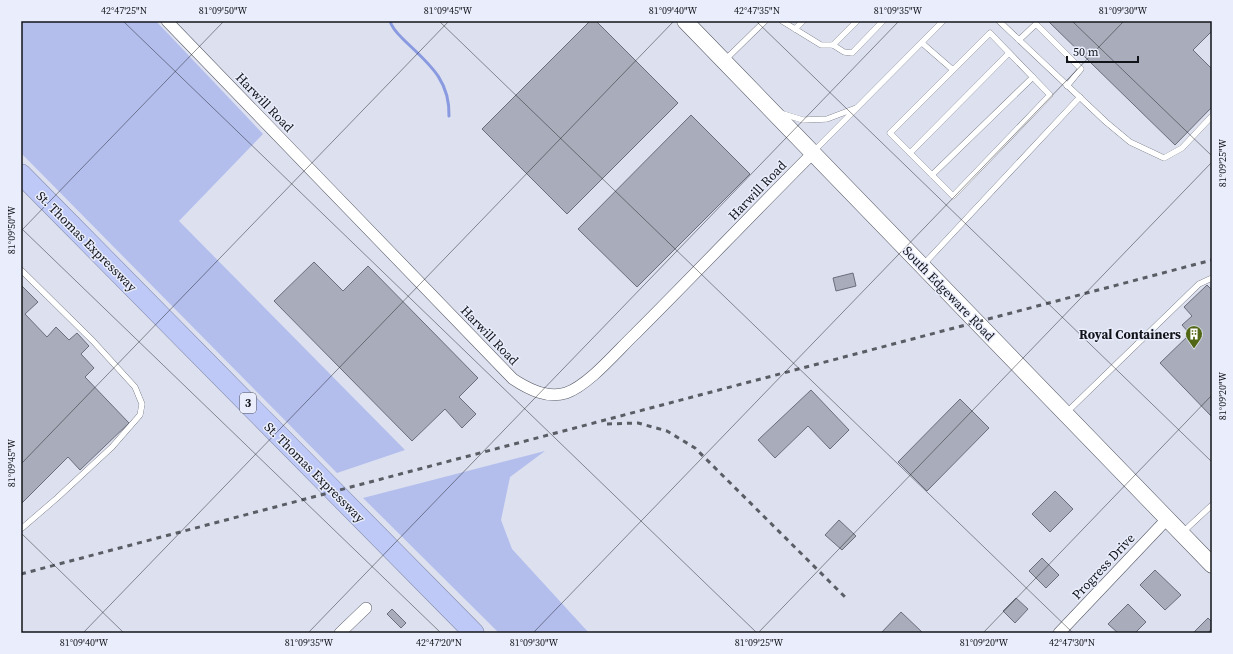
<svg xmlns="http://www.w3.org/2000/svg" width="1233" height="654" font-family="'Source Serif 4',serif">
  <rect width="100%" height="100%" fill="#dce0ef"/>
  <!-- green -->
  <g fill="#b3beed">
    <path d="M21,21H156L263,134L179,221L405,450L337,473L21,153Z"/>
    <path d="M545,451L510,477L501,520L512,549L589,633H499L363,498Z"/>
  </g>
  <g fill="none" stroke-linecap="round" stroke-linejoin="round">
    <!-- stream -->
    <path stroke="#8a9ae1" stroke-width="3" d="M390,21C392,29 399,35 405,41C429,64 450,80 449,116"/>
  </g>
  <!-- building -->
  <g fill="#a9acba" stroke="#6a6d7a">
    <path d="M590,21H596L678,103L567,214L482,129Z"/>
    <path d="M1048,21H1212V31L1193,50L1212,69V107L1175,145Z"/>
    <path d="M691,115L750,174L637,287L578,229Z"/>
    <path d="M314,262L343,291L368,266L478,378L459,397L476,414L462,428L445,409L412,441L274,301Z"/>
    <path d="M853,273L856,286L836,291L833,278Z"/>
    <path d="M21,285L38,302L25,314L47,337L56,327L69,340L77,333L89,346L81,354L94,368L85,377L129,423L80,470L68,457L21,504Z"/>
    <path d="M1207,285L1212,290V417L1160,363L1190,334L1182,325L1192,316L1184,307Z"/>
    <path d="M811,390L849,430L830,449L808,426L775,458L758,440Z"/>
    <path d="M960,399L989,428L927,491L898,462Z"/>
    <path d="M1055,491L1073,509L1050,532L1032,514Z"/>
    <path d="M839,520L856,536L842,550L825,535Z"/>
    <path d="M1042,558L1059,575L1046,588L1029,571Z"/>
    <path d="M1155,570L1181,595L1165,610L1140,585Z"/>
    <path d="M1016,598L1028,609L1015,623L1003,611Z"/>
    <path d="M1128,604L1146,622L1135,633H1118L1108,624Z"/>
    <path d="M392,609L406,623L401,628L387,614Z"/>
    <path d="M901,612L923,633H881Z"/>
    <path d="M1208,618L1212,622V633H1193Z"/>
  </g>
  <g fill="none" stroke-linecap="round" stroke-linejoin="round">
    <!-- lane casing -->
    <g stroke="#575a66" stroke-width="6">
      <g id="lane">
        <path d="M782,21L821,45H833L844,52L852,53L883,21"/>
        <path d="M999,21L1106,122L1130,142L1164,158L1182,148L1212,116"/>
        <path d="M795,29L803,21"/>
        <path d="M1019,40L1036,24L1081,69L1067,86"/>
        <path d="M922,43L953,70L890,133L953,196L1050,95L990,33L953,70"/>
        <path d="M833,45L857,21"/>
        <path d="M724,61L765,21"/>
        <path d="M780,113L803,120L827,119L856,108"/>
        <path d="M814,151L943,21"/>
        <path d="M910,153L1009,53"/>
        <path d="M932,175L1033,77"/>
        <path d="M923,265L1080,97"/>
        <path d="M21,270L93,341L135,387L142,404L140,415L112,447L57,498L21,529"/>
        <path d="M1066,413L1199,284L1212,278"/>
        <path d="M1183,532L1212,505"/>
      </g>
    </g>
    <!-- street casing -->
    <g stroke="#575a66" stroke-width="12">
      <g id="street">
        <path d="M167,21L513,379C528,389 547,399 566,393C589,385 617,351 635,334C695,274 753,213 813,153"/>
        <path d="M340,633L366,608"/>
        <path d="M1059,633L1167,519"/>
      </g>
    </g>
    <!-- secondary casing -->
    <g stroke="#575a66" stroke-width="17">
      <path id="secondary" d="M685,21L1212,565"/>
    </g>
    <!-- highway casing -->
    <g stroke="#828aa9" stroke-width="21">
      <path id="highway" d="M21,174L474,633"/>
    </g>
    <!-- lane -->
    <use href="#lane" stroke="#fff" stroke-width="5.5"/>
    <!-- street -->
    <use href="#street" stroke="#fff" stroke-width="11"/>
    <!-- secondary -->
    <use href="#secondary" stroke="#fff" stroke-width="16"/>
    <!-- highway -->
    <use href="#highway" stroke="#bec9f7" stroke-width="20"/>
    <!-- rail -->
    <g stroke="#5b5d65" stroke-width="3" stroke-dasharray="5 5" stroke-linecap="butt">
      <path d="M607,424L638,423L667,431L695,448L847,599"/>
      <path d="M21,574L1212,260"/>
    </g>
  </g>
  <!-- ticks -->
  <path fill="none" stroke="#131419" stroke-width="1" stroke-opacity="0.45" d="M123,21L757,633M439,21L1073,633M756,21L1212,462M1072,21L1212,156M21,228L441,633M21,231L224,21M21,464L449,21M21,533L124,633M83,633L674,21M308,633L899,21M533,633L1124,21M758,633L1212,162M983,633L1212,395M1208,633L1212,628"/>
  <!-- icons -->
  <defs>
    <g id="building-pin" transform="scale(0.9)"><path d="M0 17L-7.5 6A9.5 9.5 0 1 1 7.5 6Z" fill="#526716" stroke="#e9edfc"/><path d="M-4-6H4V6H1V3H-1V6H-4ZM-2.5-4.3h1.7v1.8h-1.7ZM.8-4.3h1.7v1.8H.8ZM-2.5-1h1.7V.8h-1.7ZM.8-1h1.7V.8H.8Z" fill="#fff"/></g>
  </defs>
  <g fill-rule="evenodd">
    <use href="#building-pin" x="1194" y="334"/>
  </g>
  <g text-anchor="middle" stroke-width="3" stroke-linejoin="round" paint-order="stroke">
    <!-- shield labels -->
    <rect fill="#e9edfc" stroke="#53555d" stroke-width="1" x="240" y="393" width="16" height="20" rx="3"/>
    <g font-size="12" font-weight="bold" fill="#131419">
      <text x="248" y="407">3</text>
    </g>
    <!-- street labels -->
    <g font-size="13" fill="#131419" stroke="#e9edfc">
      <text transform="translate(265 102) rotate(46)" y="5">Harwill Road</text>
      <text transform="translate(757 190) rotate(-46)" y="5">Harwill Road</text>
      <text transform="translate(87 241) rotate(45)" y="5">St. Thomas Expressway</text>
      <text transform="translate(949 293) rotate(46)" y="5">South Edgeware Road</text>
      <text transform="translate(490 335) rotate(46)" y="5">Harwill Road</text>
      <text transform="translate(315 472) rotate(45)" y="5">St. Thomas Expressway</text>
      <text transform="translate(1103 566) rotate(-47)" y="5">Progress Drive</text>
    </g>
    <!-- poi labels -->
    <g font-size="13" font-weight="bold" fill="#131419" stroke="#e9edfc" text-anchor="end">
      <text x="1181" y="339">Royal Containers</text>
    </g>
  </g>
  <!-- border -->
  <rect width="1233" height="654" fill="none" stroke="#e9edfc" stroke-width="44"/>
  <!-- scale -->
  <path d="M1067 56v6h71v-6" fill="none" stroke="#131419" stroke-width="2"/>
  <text x="1073" y="56" font-size="12" fill="#131419" stroke="#e9edfc" stroke-width="3" paint-order="stroke">50 m</text>
  <rect x="22" y="22" width="1189" height="610" fill="none" stroke="#131419" stroke-width="1.5"/>
  <g font-size="10" text-anchor="middle" fill="#131419">
    <text x="124" y="14">42°47'25"N</text>
    <text x="223" y="14">81°09'50"W</text>
    <text x="448" y="14">81°09'45"W</text>
    <text x="673" y="14">81°09'40"W</text>
    <text x="757" y="14">42°47'35"N</text>
    <text x="898" y="14">81°09'35"W</text>
    <text x="1123" y="14">81°09'30"W</text>
    <text transform="translate(1222 163) rotate(-90)" y="4">81°09'25"W</text>
    <text transform="translate(11 230) rotate(-90)" y="4">81°09'50"W</text>
    <text transform="translate(1222 396) rotate(-90)" y="4">81°09'20"W</text>
    <text transform="translate(11 463) rotate(-90)" y="4">81°09'45"W</text>
    <text x="84" y="646">81°09'40"W</text>
    <text x="309" y="646">81°09'35"W</text>
    <text x="439" y="646">42°47'20"N</text>
    <text x="534" y="646">81°09'30"W</text>
    <text x="759" y="646">81°09'25"W</text>
    <text x="984" y="646">81°09'20"W</text>
    <text x="1072" y="646">42°47'30"N</text>
  </g>
</svg>
